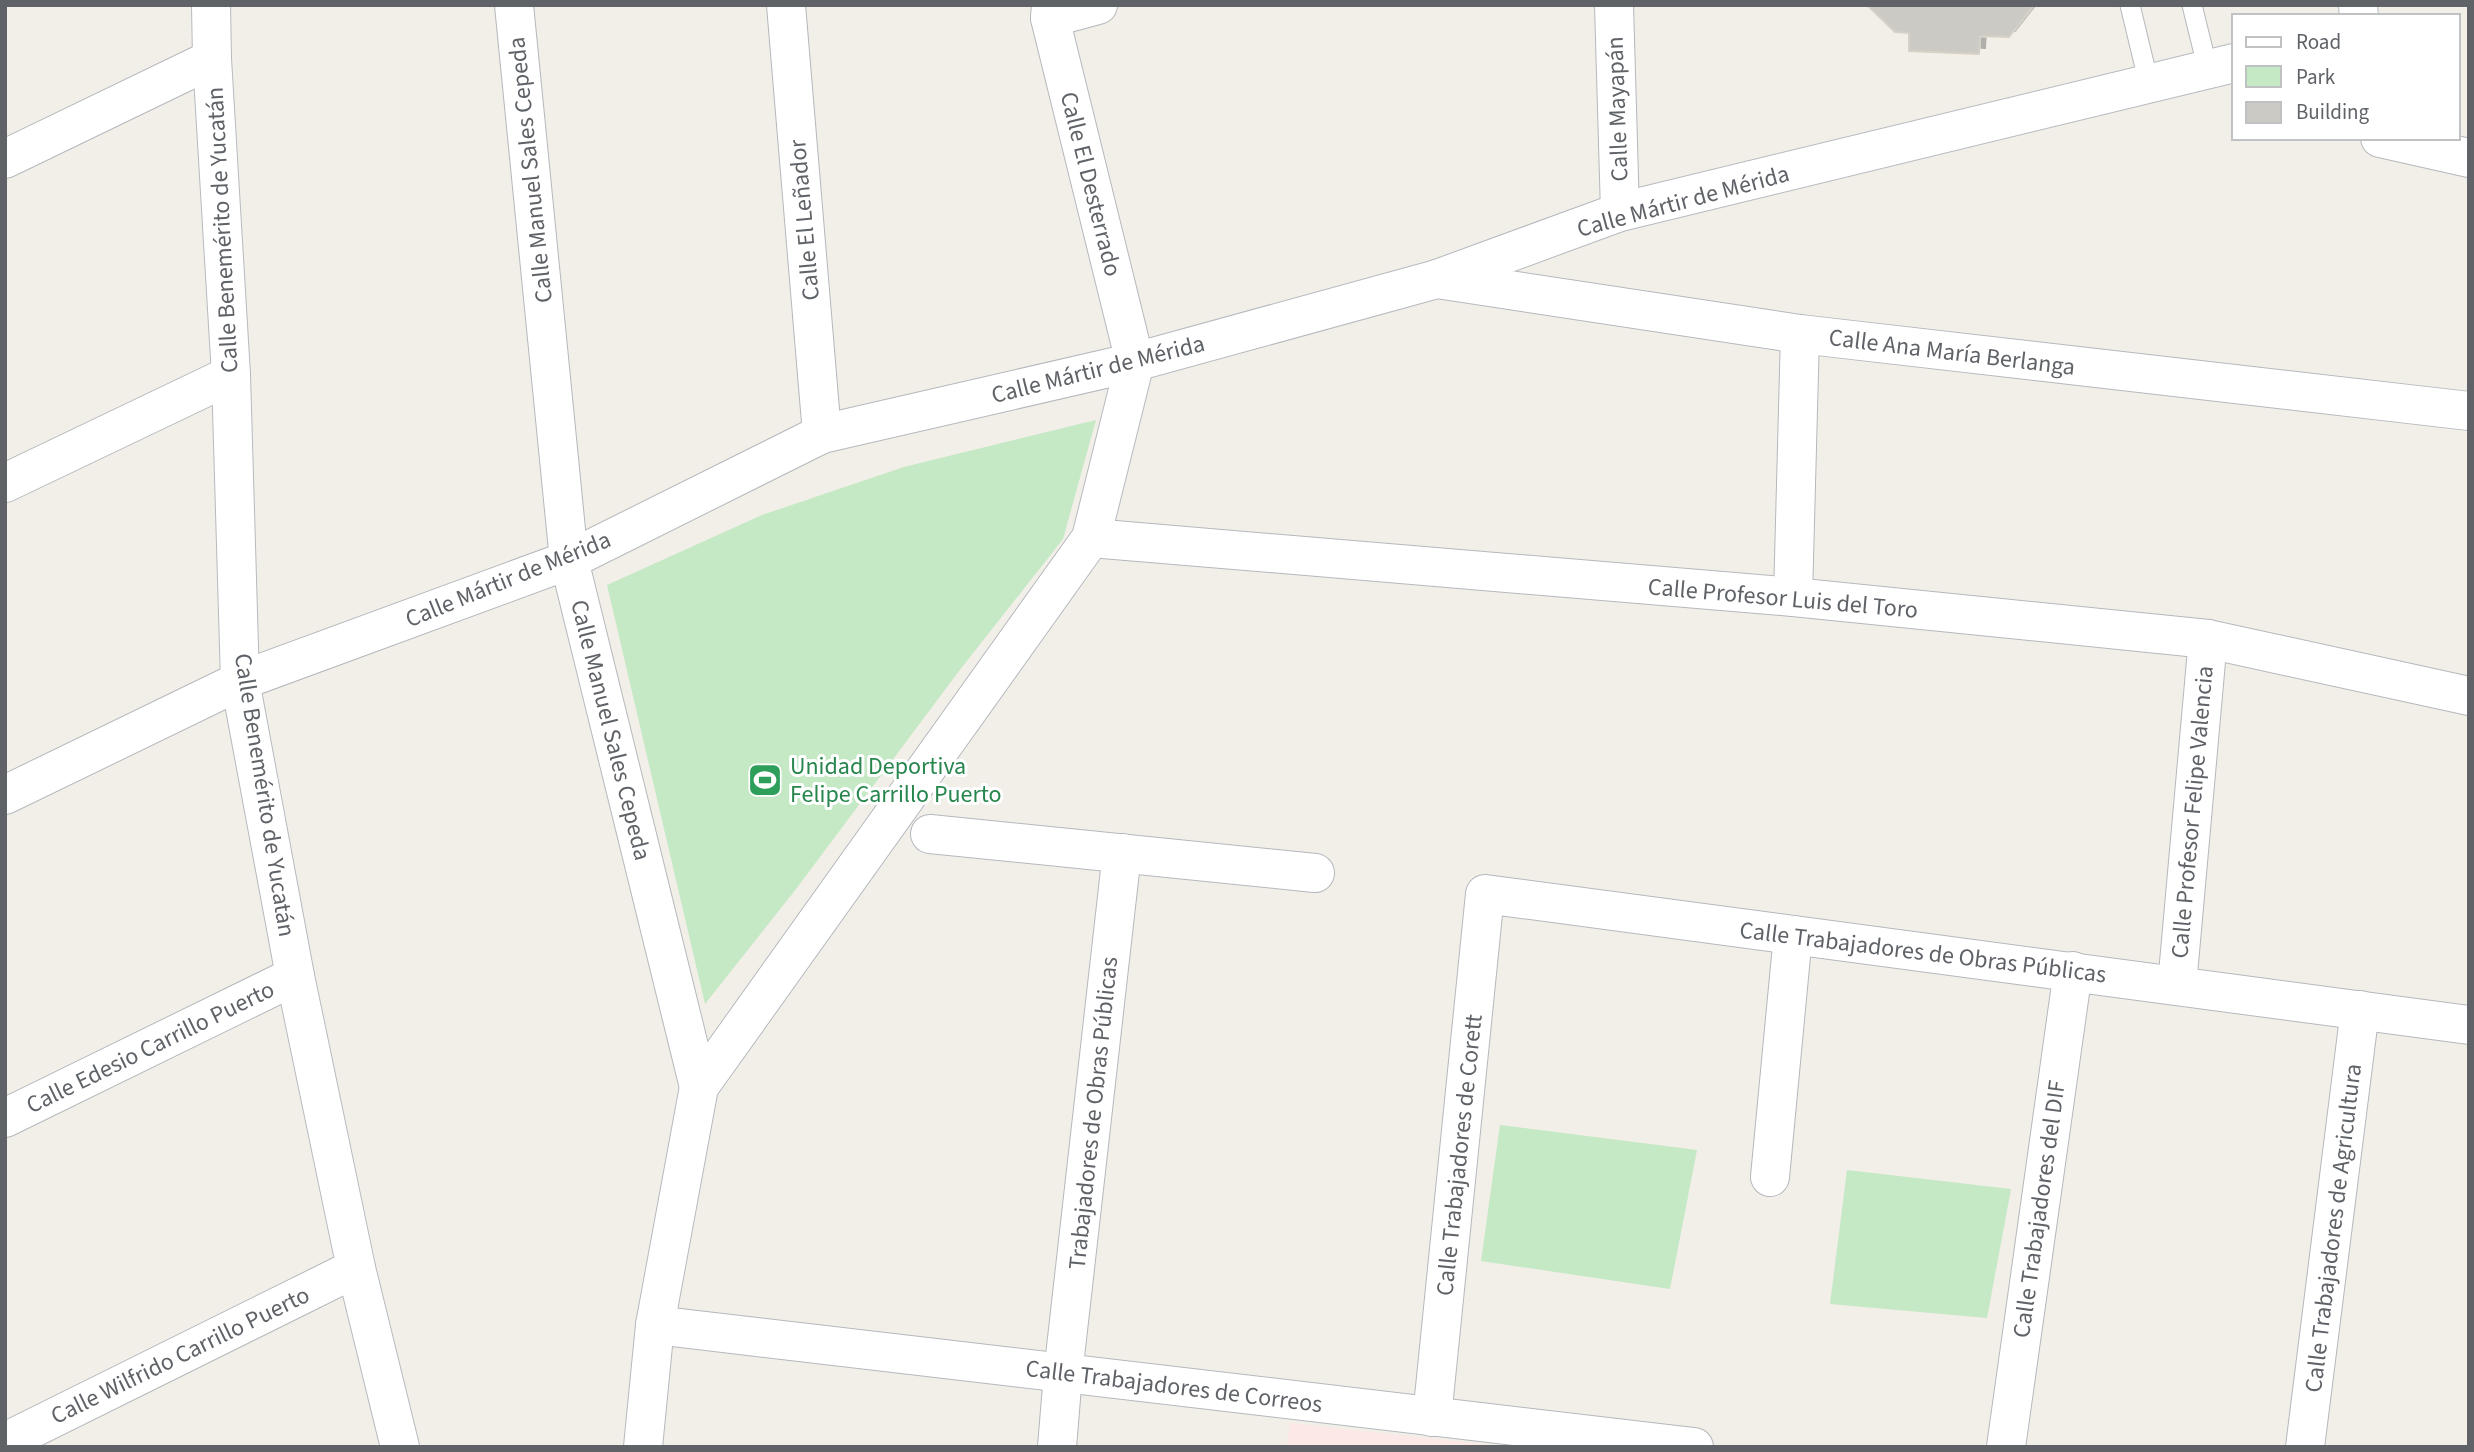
<svg xmlns="http://www.w3.org/2000/svg" width="2474" height="1452" font-family="'Source Sans 3',sans-serif">
  <defs>
    <filter id="shadow"><feDropShadow dx="6" dy="-6" stdDeviation="0" flood-color="#0004"/></filter>
  </defs>
  <rect width="100%" height="100%" fill="#f1efe8"/>
  <!-- medical -->
  <path fill="#fce8e6" d="M1290,1423L1509,1447H1287Z"/>
  <!-- green -->
  <g fill="#c5e8c5">
    <path d="M1096,420L1063,539L959,671L796,889L705,1004L607,585L762,515L904,467Z"/>
    <path d="M1500,1125L1697,1150L1670,1289L1481,1261Z"/>
    <path d="M1847,1170L2011,1189L1987,1318L1830,1304Z"/>
  </g>
  <!-- building -->
  <path fill="#cccac5" stroke="#d6d1c6" stroke-width="2" filter="url(#shadow)" d="M1867,5H2034L2009,37L1980,36L1979,54L1909,51V33L1895,32Z"/>
  <g fill="none" stroke-linecap="round" stroke-linejoin="round">
    <!-- lane casing -->
    <g stroke="#b5b8bc" stroke-width="21">
      <g id="lane">
        <path d="M2130,5L2149,84"/>
        <path d="M2192,5L2208,70"/>
      </g>
    </g>
    <!-- street casing -->
    <g stroke="#b5b8bc" stroke-width="40">
      <g id="street">
        <path d="M514,5L569,560L699,1087"/>
        <path d="M786,5L822,434"/>
        <path d="M1614,5L1620,212"/>
        <path d="M1050,18L1098,5"/>
        <path d="M2380,138L2469,158"/>
        <path d="M5,159L212,59"/>
        <path d="M1437,279L1800,334L2469,411"/>
        <path d="M5,483L231,375"/>
        <path d="M1091,538L1793,597L2208,639L2469,696"/>
        <path d="M1793,597L1800,334"/>
        <path d="M5,795L240,681L569,560L822,434L1135,362L1050,18L1051,5"/>
        <path d="M930,834L1315,873"/>
        <path d="M2177,985L2208,639"/>
        <path d="M5,1118L295,976"/>
        <path d="M1770,1177L1793,935"/>
        <path d="M655,1325L1694,1447"/>
        <path d="M1432,1417L1485,894L2469,1025"/>
        <path d="M5,1442L356,1268"/>
        <path d="M1057,1447L1063,1374L1122,853"/>
        <path d="M2006,1447L2073,971"/>
        <path d="M2305,1447L2360,1010"/>
      </g>
    </g>
    <!-- secondary casing -->
    <g stroke="#b6babf" stroke-width="40">
      <g id="secondary">
        <path d="M211,5L212,59L231,375L240,681L295,976L356,1268L400,1447"/>
        <path d="M2358,5L2359,16"/>
        <path d="M643,1447L655,1325L699,1087L1091,538L1135,362L1437,279L1620,212L2234,63"/>
      </g>
    </g>
    <!-- lane -->
    <use href="#lane" stroke="#fff" stroke-width="19"/>
    <!-- street -->
    <use href="#street" stroke="#fff" stroke-width="38"/>
    <!-- secondary -->
    <use href="#secondary" stroke="#fff" stroke-width="38"/>
  </g>
  <!-- icons -->
  <defs>
    <g id="stadium-square" transform="scale(1.75)"><rect x="-9" y="-9" width="18" height="18" rx="4" fill="#2e9e5b" stroke="#fff"/><path d="M0-5a6.5 5 0 1 0 0 10a6.5 5 0 1 0 0-10ZM-3.5-1.8h7v3.6h-7Z" fill="#fff"/></g>
  </defs>
  <g fill-rule="evenodd">
    <use href="#stadium-square" x="765" y="780"/>
  </g>
  <g text-anchor="middle" stroke-width="6" stroke-linejoin="round" paint-order="stroke">
    <!-- street labels -->
    <g font-size="24" fill="#5f6368" stroke="#fff">
      <text transform="translate(1617 109) rotate(-92)" y="8">Calle Mayapán</text>
      <text transform="translate(530 170) rotate(-96)" y="8">Calle Manuel Sales Cepeda</text>
      <text transform="translate(1091 184) rotate(76)" y="8">Calle El Desterrado</text>
      <text transform="translate(1683 201) rotate(-15)" y="8">Calle Mártir de Mérida</text>
      <text transform="translate(804 220) rotate(-95)" y="8">Calle El Leñador</text>
      <text transform="translate(222 230) rotate(-93)" y="8">Calle Benemérito de Yucatán</text>
      <text transform="translate(1952 352) rotate(7)" y="8">Calle Ana María Berlanga</text>
      <text transform="translate(1098 369) rotate(-14)" y="8">Calle Mártir de Mérida</text>
      <text transform="translate(508 579) rotate(-22)" y="8">Calle Mártir de Mérida</text>
      <text transform="translate(1783 598) rotate(5)" y="8">Calle Profesor Luis del Toro</text>
      <text transform="translate(611 730) rotate(76)" y="8">Calle Manuel Sales Cepeda</text>
      <text transform="translate(265 795) rotate(81)" y="8">Calle Benemérito de Yucatán</text>
      <text transform="translate(2192 812) rotate(-85)" y="8">Calle Profesor Felipe Valencia</text>
      <text transform="translate(1923 952) rotate(7)" y="8">Calle Trabajadores de Obras Públicas</text>
      <text transform="translate(150 1047) rotate(-26)" y="8">Calle Edesio Carrillo Puerto</text>
      <text transform="translate(1093 1113) rotate(-84)" y="8">Trabajadores de Obras Públicas</text>
      <text transform="translate(1459 1155) rotate(-84)" y="8">Calle Trabajadores de Corett</text>
      <text transform="translate(2039 1209) rotate(-82)" y="8">Calle Trabajadores del DIF</text>
      <text transform="translate(2333 1228) rotate(-83)" y="8">Calle Trabajadores de Agricultura</text>
      <text transform="translate(180 1355) rotate(-26)" y="8">Calle Wilfrido Carrillo Puerto</text>
      <text transform="translate(1174 1386) rotate(7)" y="8">Calle Trabajadores de Correos</text>
    </g>
    <!-- leisure labels -->
    <g font-size="24" fill="#27864d" stroke="#fff" text-anchor="start">
      <text x="790" y="774">Unidad Deportiva<tspan x="790" dy="28">Felipe Carrillo Puerto</tspan></text>
    </g>
  </g>
  <!-- border -->
  <rect width="2474" height="1452" fill="none" stroke="#5f6368" stroke-width="14"/>
  <!-- legend -->
  <rect x="2232" y="14" width="228" height="126" fill="#ffffff" stroke="#bfc1c3" stroke-width="2"/>
  <rect x="2246" y="37" width="35" height="10" fill="#ffffff" stroke="#bfc1c3" stroke-width="2"/>
  <text x="2296" y="49" font-size="21" fill="#5f6368">Road</text>
  <rect x="2246" y="66" width="35" height="21" fill="#c5e8c5" stroke="#bfc1c3" stroke-width="2"/>
  <text x="2296" y="84" font-size="21" fill="#5f6368">Park</text>
  <rect x="2246" y="102" width="35" height="21" fill="#cccac5" stroke="#bfc1c3" stroke-width="2"/>
  <text x="2296" y="119" font-size="21" fill="#5f6368">Building</text>
</svg>
